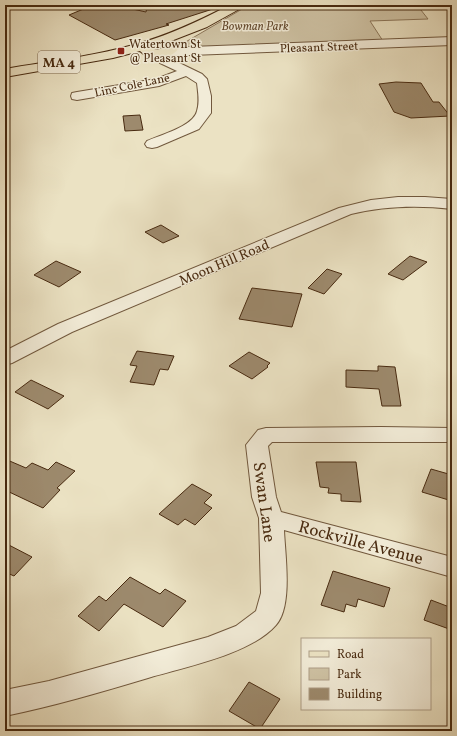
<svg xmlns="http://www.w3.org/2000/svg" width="457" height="736" font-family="Vollkorn,serif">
  <rect width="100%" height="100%" fill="#ebe2c3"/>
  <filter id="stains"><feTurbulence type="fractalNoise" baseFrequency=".005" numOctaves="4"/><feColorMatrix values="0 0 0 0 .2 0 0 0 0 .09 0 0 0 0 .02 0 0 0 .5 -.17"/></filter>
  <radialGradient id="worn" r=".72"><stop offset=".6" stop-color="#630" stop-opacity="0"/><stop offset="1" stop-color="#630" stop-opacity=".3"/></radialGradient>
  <!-- green -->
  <path fill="#cfc3a5" stroke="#8c765a" d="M249,5H417L428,19L370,21L383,41L182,49L177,47Z"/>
  <!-- building -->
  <g fill="#9d8a6d" stroke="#482a10">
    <path d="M93,5H115L146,12L147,5H215L216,8L166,24L169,25L115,40L69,15Z"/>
    <path d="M396,82L421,83L433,102H439L450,116L411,118L394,112L379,84Z"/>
    <path d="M140,115L143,130L125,131L123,116Z"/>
    <path d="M161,225L179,236L163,243L145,232Z"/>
    <path d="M410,256L427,262L403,280L388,274Z"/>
    <path d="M56,261L81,272L59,287L34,275Z"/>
    <path d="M327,269L342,274L324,294L308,288Z"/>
    <path d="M252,288L302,294L292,327L239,319Z"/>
    <path d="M137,351L174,356L168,370L160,369L154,385L130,382L137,366L130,365Z"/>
    <path d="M249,352L270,363L267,366L268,367L252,379L229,366Z"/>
    <path d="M378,366L395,367L401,406H382L379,389L346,387V370L378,371Z"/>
    <path d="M31,380L64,396L48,409L15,392Z"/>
    <path d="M5,459L26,468L32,463L48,470L56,462L75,471L57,488L60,490L43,508L5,490Z"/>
    <path d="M316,462H356L361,502L341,501V494L328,493L329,488L320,487Z"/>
    <path d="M431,469L452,475V501L422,492Z"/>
    <path d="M192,484L212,495L204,503L212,508L195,525L185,519L178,525L159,514Z"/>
    <path d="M5,543L32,557L14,576L5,572Z"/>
    <path d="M333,571L390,588L384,607L358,599L356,607L346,604L344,612L321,605Z"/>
    <path d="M130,577L160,594L165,589L186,601L163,627L124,604L99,631L78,616L99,596L106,601Z"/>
    <path d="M431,600L452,608V630L424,620Z"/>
    <path d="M249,682L280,699L260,729L229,711Z"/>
  </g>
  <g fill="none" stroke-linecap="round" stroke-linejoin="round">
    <!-- minor casing -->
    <g stroke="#71583d" stroke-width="2">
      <g id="minor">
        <path d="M161,49L165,50L169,58L202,74L207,79L211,96V113L199,129L157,147L152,148L147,147L145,144L147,141C160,135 194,126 197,111C200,102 198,92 197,83L186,76L159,86L77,100L72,99L71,96L72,93L77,92L156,79L177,71L160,63L155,53L157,50Z"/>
        <path d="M398,197H425L452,199V209C418,205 384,206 351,214L72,332L12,363L5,365V351L58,324L339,208L371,200Z"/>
        <path d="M381,427L452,428V442H272L268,446L276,497L281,512L452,557V577L284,530C285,555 293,606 276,625C251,654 185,667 148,678C101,692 54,706 5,716V690L49,681L208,637L236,626L256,611L261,593L259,518L252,497L246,445L258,430L266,428Z"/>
      </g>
    </g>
    <!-- tertiary casing -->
    <g stroke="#71583d" stroke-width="2">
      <path id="tertiary" d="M452,37V45L165,56L160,55L159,52L160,49L165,48Z"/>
    </g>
    <!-- primary casing -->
    <g stroke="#482a10" stroke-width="2">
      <path id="primary" d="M230,5H245L243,7L207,27L171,41L177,42L179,48C171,60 150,61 140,51L113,58L5,77V69C50,61 97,56 140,43C172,34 201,20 230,5ZM154,47H166L158,50L151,48Z"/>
    </g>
    <!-- minor -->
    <use href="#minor" fill="#f2ecd8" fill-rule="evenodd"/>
    <!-- tertiary -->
    <use href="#tertiary" fill="#f2ecd8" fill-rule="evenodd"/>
    <!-- primary -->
    <use href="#primary" fill="#ebe2c3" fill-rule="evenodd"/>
  </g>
  <!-- markers -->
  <rect fill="#8f2418" stroke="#f2ecd8" stroke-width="1.5" x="117" y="47" width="8" height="8" rx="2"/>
  <g text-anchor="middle" stroke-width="3" stroke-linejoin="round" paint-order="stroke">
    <!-- far-park labels -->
    <g font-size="12" font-style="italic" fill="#63492e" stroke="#f2ecd8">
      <text x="255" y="30">Bowman Park</text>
    </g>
    <!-- far-poi labels -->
    <g font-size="12" fill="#482a10" stroke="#f2ecd8" text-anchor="start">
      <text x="129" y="48">Watertown St<tspan x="129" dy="14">@ Pleasant St</tspan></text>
    </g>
    <!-- far-street labels -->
    <g font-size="12" fill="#482a10" stroke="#f2ecd8">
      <text transform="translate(319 47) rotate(-2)" y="4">Pleasant Street</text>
      <text transform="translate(132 85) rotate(-12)" y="4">Linc Cole Lane</text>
    </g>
    <!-- shield labels -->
    <rect fill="#f2ecd8" stroke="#7b644c" stroke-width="1" x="38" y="51" width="42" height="22" rx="3"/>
    <g font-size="13" font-weight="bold" fill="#482a10">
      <text x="59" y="67">MA 4</text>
    </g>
    <!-- street labels -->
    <g font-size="14" fill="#482a10" stroke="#f2ecd8">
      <text transform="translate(224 262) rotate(-23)" y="5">Moon Hill Road</text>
    </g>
    <!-- near-street labels -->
    <g font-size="17" fill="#482a10" stroke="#f2ecd8">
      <text transform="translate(265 502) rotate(82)" y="6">Swan Lane</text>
      <text transform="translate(361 542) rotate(15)" y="6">Rockville Avenue</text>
    </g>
  </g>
  <!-- margin -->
  <rect width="457" height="736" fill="none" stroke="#ebe2c3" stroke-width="20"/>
  <rect x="6" y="6" width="445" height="724" fill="none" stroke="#482a10" stroke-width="2"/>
  <rect x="10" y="10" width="437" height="716" fill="none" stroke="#482a10"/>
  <!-- legend -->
  <rect x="301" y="638" width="130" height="72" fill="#f2ecd8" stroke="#ae9e88"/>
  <rect x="309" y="651" width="20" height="6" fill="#ebe2c3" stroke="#ae9e88"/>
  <text x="337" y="658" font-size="12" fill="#482a10">Road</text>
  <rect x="309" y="668" width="20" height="12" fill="#cfc3a5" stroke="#ae9e88"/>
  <text x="337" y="678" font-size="12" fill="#482a10">Park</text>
  <rect x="309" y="688" width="20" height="12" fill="#9d8a6d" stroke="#ae9e88"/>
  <text x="337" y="698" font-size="12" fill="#482a10">Building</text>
  <rect width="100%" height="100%" filter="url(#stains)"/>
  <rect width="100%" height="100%" fill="url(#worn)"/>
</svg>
